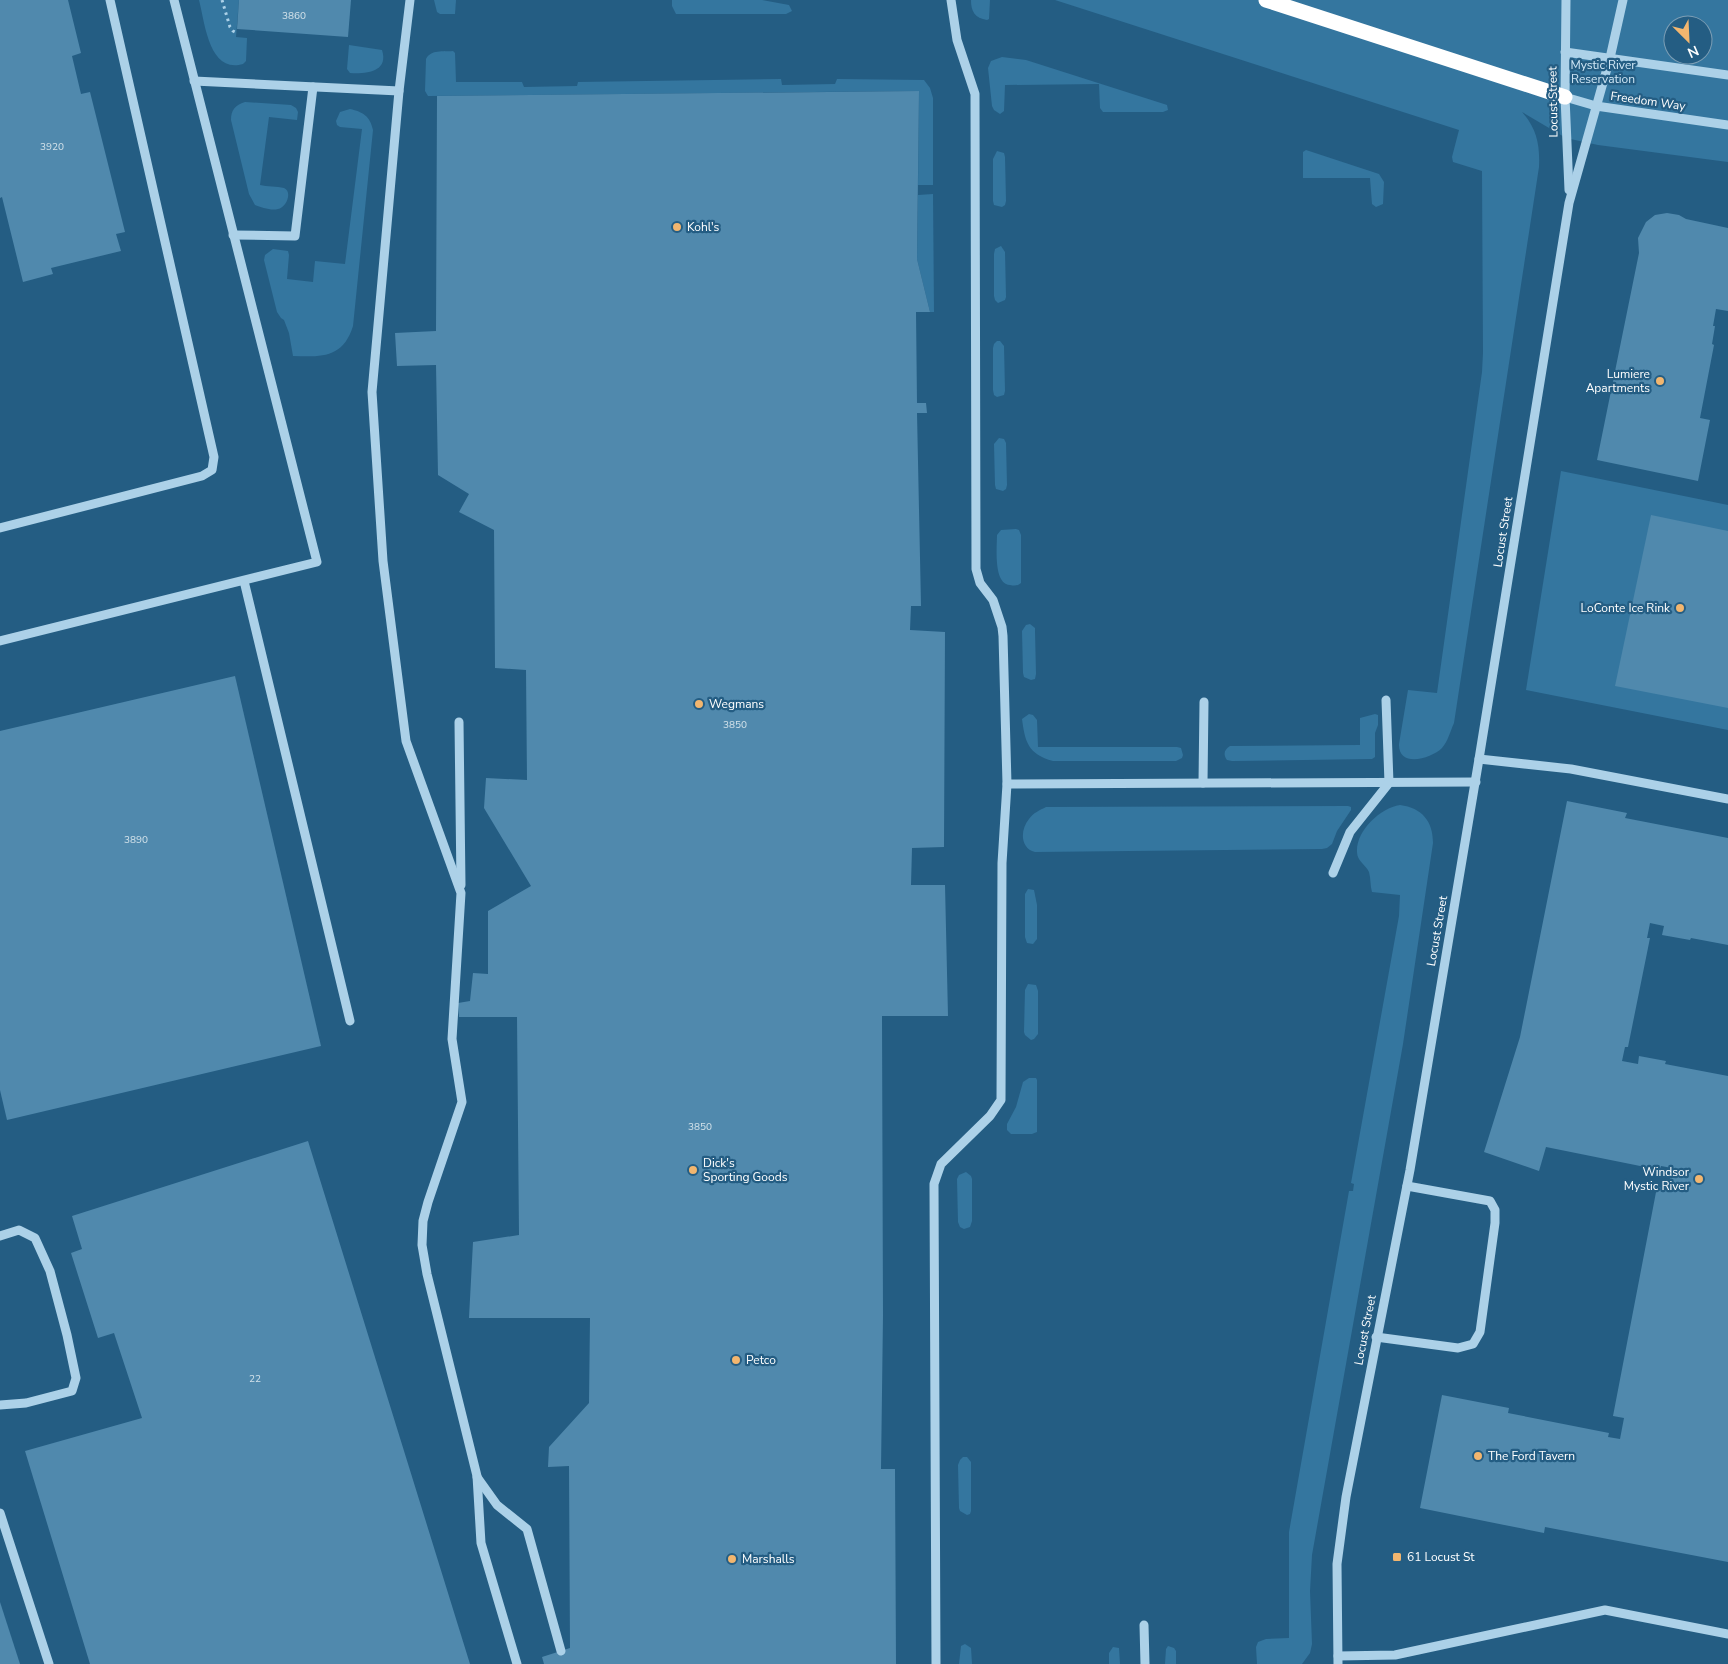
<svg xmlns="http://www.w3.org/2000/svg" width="1728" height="1664" font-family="'Nunito Sans',sans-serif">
  <rect width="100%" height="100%" fill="#245d83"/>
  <!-- green -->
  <g fill="#34769f" fill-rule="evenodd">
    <path d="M199,0H239L236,37L247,38L246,61L243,64C209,74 205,23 199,0Z"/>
    <path d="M434,0H456L455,14H440L437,12Z"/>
    <path d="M672,0H762L789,5L792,11L786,14H676L672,6Z"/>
    <path d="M971,0H990L989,19L987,20C975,18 971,12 971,0Z"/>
    <path d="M1055,0H1728V162L1598,145L1566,138L1522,112C1537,129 1540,145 1539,167L1454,723C1450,732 1448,741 1442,748C1431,759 1398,768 1399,744L1408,690L1437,693L1482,372L1483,353L1482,171L1453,162L1452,157L1459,130ZM1673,25H1703V55H1673Z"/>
    <path d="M349,45L382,50C389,72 366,74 350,73L347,69Z"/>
    <path d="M453,51L455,53L456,82H522L524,87L577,86L578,82L781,79L782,85L835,84L837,79L924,80L930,88L933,98V185H918L919,91L428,96L425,91L426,59C431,49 443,52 453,51Z"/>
    <path d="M1002,57L1026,60L1164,104L1167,105L1168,110L1163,112H1103L1100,108L1099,84L1005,85L1004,111L1000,114L994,110L992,106L988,68L991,61Z"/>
    <path d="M245,102L291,105L296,108L298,112L297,120L269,117L260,185C267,187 277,186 284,188C293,192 286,208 278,209C271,211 261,207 255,205L249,194L231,120C231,110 235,105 245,102Z"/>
    <path d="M350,109C363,112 370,116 373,130L353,326C343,358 322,357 293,356L289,333L284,320L281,318L277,312L264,260L265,255L273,249L288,251L289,255L287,279L313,282L315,261L345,264L362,129L340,127L337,125L336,121L340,112Z"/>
    <path d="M1306,150L1379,174L1384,182L1383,204L1376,207L1372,204L1370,178H1303V152Z"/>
    <path d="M997,151L1004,153L1005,157L1006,201L1005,205L1002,207L994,205L993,201V159Z"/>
    <path d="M933,194L934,312H930L917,259L918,195Z"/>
    <path d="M1001,246L1005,252L1006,297L1005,300L998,303L995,300L994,296V254L995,249Z"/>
    <path d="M997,341H1000L1004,346L1005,391L1004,395L997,397L994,395L993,390V348L994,344Z"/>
    <path d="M999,438L1004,439L1006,443L1007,485L1006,489L1003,491L996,489L995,485L994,444Z"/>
    <path d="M1561,471L1728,505V730L1526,690Z"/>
    <path d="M1016,529L1019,530L1021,535V583C1017,586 1015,586 1010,585C993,584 997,547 997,535L1001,530Z"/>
    <path d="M1030,624L1035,628V631L1036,674L1035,679L1031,680L1024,677L1023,673L1022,631L1026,625Z"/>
    <path d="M1029,714L1033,715L1037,720L1038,747H1177L1181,748L1183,755L1182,758L1176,761H1053C1028,754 1025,742 1022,719Z"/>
    <path d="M1375,714L1378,715V725L1375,733V757L1372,759L1232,761L1227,760C1223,754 1224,750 1230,746L1360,745V718Z"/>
    <path d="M1400,805C1422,808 1433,821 1433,843L1403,1044L1312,1555L1310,1591L1312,1644L1310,1653L1302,1664H1257L1256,1647L1258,1642L1266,1639L1289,1638V1532L1349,1191H1353L1354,1184L1351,1183L1399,916L1400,895L1372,892C1370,886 1371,879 1369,872C1366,865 1357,861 1357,852C1356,831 1380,808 1400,805Z"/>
    <path d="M1348,806L1351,807V810L1337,831L1332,844L1327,848L1322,849L1035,852C1020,848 1020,830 1029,819C1033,813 1040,810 1046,807Z"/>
    <path d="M1028,889L1034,890L1037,905V939L1033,944L1027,943L1025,937V894Z"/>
    <path d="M1028,984L1036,985L1038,991V1034L1034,1039L1031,1040L1025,1035L1024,1032L1025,990Z"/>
    <path d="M1029,1078H1036L1037,1080V1132L1032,1134H1011L1007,1130V1124L1016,1107L1023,1082Z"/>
    <path d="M966,1172L971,1176L972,1179V1221L970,1227L964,1229L960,1227L958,1222L957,1179L959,1175Z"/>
    <path d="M963,1457H967L971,1462V1511L970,1514L967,1515L960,1511L959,1508L958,1465L960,1460Z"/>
    <path d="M965,1644L971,1648L972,1664H959L961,1646Z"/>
    <path d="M1168,1646L1174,1648L1176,1651V1664H1165L1166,1649Z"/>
    <path d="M1113,1647L1119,1648L1120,1664H1109V1653Z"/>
  </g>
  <!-- building -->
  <g fill="#5089ad">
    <path d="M0,0H68L81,53L72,56L81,94L90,92L125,232L116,234L121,251L51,268L53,274L23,282L2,197L0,198Z"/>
    <path d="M239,0H351L348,37L237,29Z"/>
    <path d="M919,91L917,259L930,312H916L917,403H926L927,413H917L921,606H911L910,630L945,632L944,847L912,848L911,885H945L948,1016H882L883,1315L881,1469H895L896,1664H544L542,1657L570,1648L569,1466L548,1467L549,1447L589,1403L590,1318H469L473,1242L519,1235L517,1017H459L458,1003L470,1001L473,973L488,974V911L531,886L484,808L486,778L527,780L526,670L495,668L494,530L459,512L469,494L438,475L436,365L397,366L395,333L436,331L437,96Z"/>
    <path d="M1667,213L1679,215L1686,219L1728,228V311L1716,309L1713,326H1715L1712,344L1714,345L1700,418L1710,420L1698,481L1597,460L1639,253L1638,238L1646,222L1655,215Z"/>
    <path d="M1651,515L1728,531V708L1615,686Z"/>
    <path d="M235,676L321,1046L7,1120L0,1090V731Z"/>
    <path d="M1567,801L1627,813L1625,818L1728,838V945L1691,938L1690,940L1662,935L1664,926L1650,923L1647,938H1650L1628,1047H1625L1622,1061L1638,1064L1639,1056L1666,1061L1665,1064L1728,1076V1562L1545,1527L1544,1533L1420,1508L1442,1395L1509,1408L1508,1413L1609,1433L1608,1437L1620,1439L1624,1418L1613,1416L1657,1187L1668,1188L1672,1168L1661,1166L1660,1170L1546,1147L1539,1171L1484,1152L1520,1037Z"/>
    <path d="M308,1141L470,1664H90L25,1451L142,1418L114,1333L98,1338L71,1253L82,1249L72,1216Z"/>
    <path d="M0,1602L20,1664H0Z"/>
  </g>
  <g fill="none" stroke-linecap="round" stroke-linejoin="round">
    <!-- path -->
    <path stroke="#acd1e8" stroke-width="3" stroke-dasharray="2.5 4" stroke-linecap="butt" d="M222,0L230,27L233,31L237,33"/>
    <!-- minor -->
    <g stroke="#acd1e8" stroke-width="9">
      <path d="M410,0L399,91L372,392L383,561L406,741L461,893L452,1039L462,1102L428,1202L423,1221L422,1245L427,1274L477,1476L481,1543L517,1664"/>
      <path d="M1566,0L1565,97L1569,190"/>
      <path d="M1565,52L1728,75"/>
      <path d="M194,81L399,91"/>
      <path d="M1565,97L1596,106L1728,125"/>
      <path d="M233,235L295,236L313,87"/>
      <path d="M0,528L202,476L212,470L214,457L110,0"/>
      <path d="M244,581L350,1021"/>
      <path d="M0,641L317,562L174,0"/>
      <path d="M459,722L461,885"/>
      <path d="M1479,759L1571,769L1728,799"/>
      <path d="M1203,783L1204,702"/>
      <path d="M1007,784L1476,782"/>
      <path d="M1333,873L1350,832L1389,783L1386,700"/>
      <path d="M0,1236L19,1230L35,1238L50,1271L67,1335L76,1378L72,1391L26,1403L0,1405"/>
      <path d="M1376,1337L1458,1348L1473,1344L1480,1332L1495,1223V1210L1490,1201L1407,1186"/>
      <path d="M477,1477L497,1505L527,1529L561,1651"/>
      <path d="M0,1513L49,1664"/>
      <path d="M1144,1625L1145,1664"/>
      <path d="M1338,1656L1395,1655L1605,1610L1728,1634"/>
      <path d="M936,1664L934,1184L941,1164L990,1116L1001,1100L1002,863L1007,784L1003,636L1002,627L993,600L980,583L976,569L975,94L957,40L951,0"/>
      <path d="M1338,1664L1337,1564L1346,1497L1410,1170L1479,759L1569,203L1610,58L1623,0"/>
    </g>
    <!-- highway -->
    <path stroke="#fff" stroke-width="15" d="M1266,0L1565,97"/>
  </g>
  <!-- markers -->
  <g fill="#f2b66f" stroke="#245d83" stroke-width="2">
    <circle cx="677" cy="227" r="5"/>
    <circle cx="1660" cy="381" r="5"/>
    <circle cx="1680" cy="608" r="5"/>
    <circle cx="699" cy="704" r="5"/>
    <circle cx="693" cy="1170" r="5"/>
    <circle cx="1699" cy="1179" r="5"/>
    <circle cx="736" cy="1360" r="5"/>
    <circle cx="1478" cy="1456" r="5"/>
    <rect x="1392" y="1552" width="10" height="10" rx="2.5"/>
    <circle cx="732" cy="1559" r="5"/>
  </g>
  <g text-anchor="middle" stroke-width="4.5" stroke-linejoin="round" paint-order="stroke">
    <!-- number labels -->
    <g font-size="10" fill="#d3e2ea">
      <text x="294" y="19">3860</text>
      <text x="52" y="150">3920</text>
      <text x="735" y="728">3850</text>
      <text x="136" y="843">3890</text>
      <text x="700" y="1130">3850</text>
      <text x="255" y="1382">22</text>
    </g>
    <!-- park labels -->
    <g font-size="12" fill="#d0e7f6" stroke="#245d83">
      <text x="1603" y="69">Mystic River<tspan x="1603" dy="14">Reservation</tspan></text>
    </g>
    <!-- street labels -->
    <g font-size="12" fill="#fff" stroke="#245d83">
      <text transform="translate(1648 101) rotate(8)" y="4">Freedom Way</text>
      <text transform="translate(1553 102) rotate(-91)" y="4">Locust Street</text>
      <text transform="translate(1503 532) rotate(-81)" y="4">Locust Street</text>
      <text transform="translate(1437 931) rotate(-80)" y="4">Locust Street</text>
      <text transform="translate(1365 1330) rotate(-79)" y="4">Locust Street</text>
    </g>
    <!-- poi labels -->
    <g font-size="12" fill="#fff" stroke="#245d83" text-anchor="start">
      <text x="687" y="231">Kohl's</text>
      <text x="1650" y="378" text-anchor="end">Lumiere<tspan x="1650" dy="14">Apartments</tspan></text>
      <text x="1670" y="612" text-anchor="end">LoConte Ice Rink</text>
      <text x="709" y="708">Wegmans</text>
      <text x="703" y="1167">Dick's<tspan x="703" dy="14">Sporting Goods</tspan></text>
      <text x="1689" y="1176" text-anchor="end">Windsor<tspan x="1689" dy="14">Mystic River</tspan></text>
      <text x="746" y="1364">Petco</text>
      <text x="1488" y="1460">The Ford Tavern</text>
      <text x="1407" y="1561">61 Locust St</text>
      <text x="742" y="1563">Marshalls</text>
    </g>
  </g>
  <!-- north arrow -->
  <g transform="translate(1688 40) rotate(156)"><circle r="24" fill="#245d83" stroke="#7c9eb5"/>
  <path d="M0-4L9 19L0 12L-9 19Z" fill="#f2b66f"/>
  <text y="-8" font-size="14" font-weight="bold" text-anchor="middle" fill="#ffffff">N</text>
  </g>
</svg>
